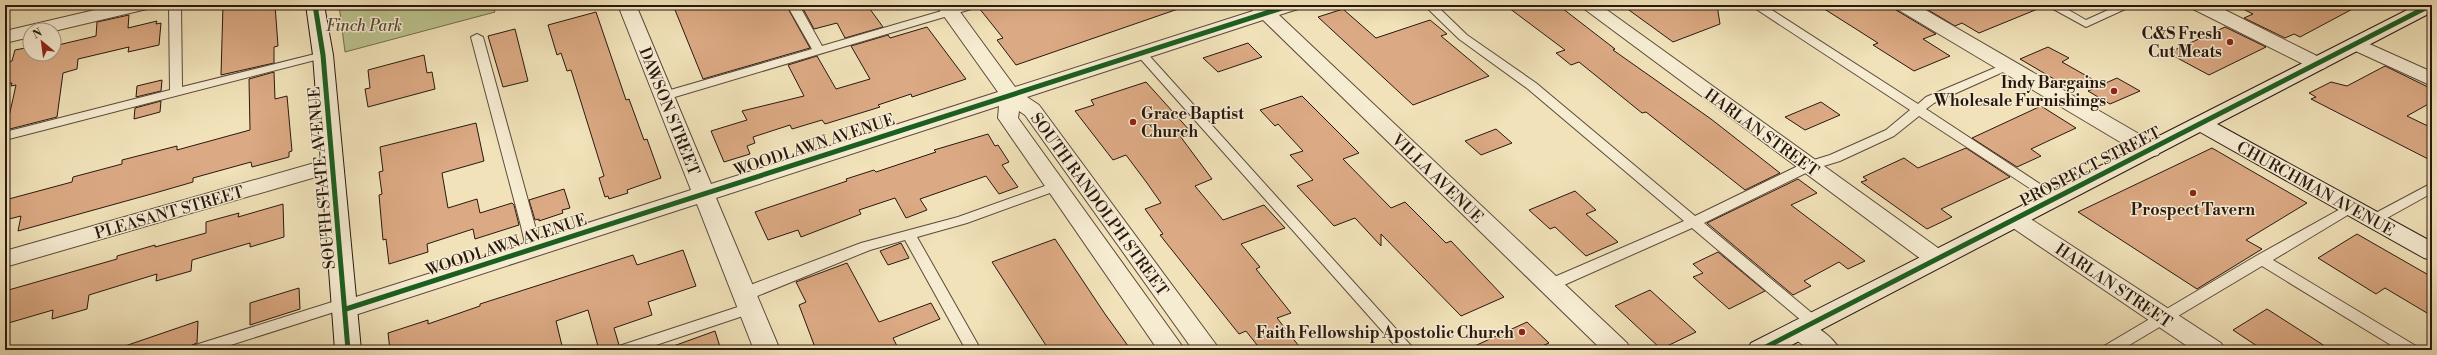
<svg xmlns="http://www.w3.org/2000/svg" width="2437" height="355" font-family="'Libre Bodoni',serif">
  <rect width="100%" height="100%" fill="#f1e2b9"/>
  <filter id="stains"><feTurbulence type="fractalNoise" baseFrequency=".005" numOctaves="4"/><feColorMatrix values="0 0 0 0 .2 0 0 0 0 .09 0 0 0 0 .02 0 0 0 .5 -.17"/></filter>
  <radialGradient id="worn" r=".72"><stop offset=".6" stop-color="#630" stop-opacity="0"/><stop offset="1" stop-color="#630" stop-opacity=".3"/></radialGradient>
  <!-- green -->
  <path fill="#bbc38f" stroke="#726e50" d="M339,5H492L495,12L345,52Z"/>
  <!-- building -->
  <g fill="#dba983" stroke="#291810">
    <path d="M223,5H275L278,46L274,47V63L221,75Z"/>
    <path d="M673,5H786L810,48L703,79Z"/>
    <path d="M801,5H867L883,27L845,38L837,23L814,29Z"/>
    <path d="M982,5H1177L1178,9L1016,65L997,40L1003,38L979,8Z"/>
    <path d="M1505,5H1558L1615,49L1613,50L1711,119L1780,173L1745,190L1646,112L1642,113L1579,62L1571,65L1556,53L1565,50Z"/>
    <path d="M1622,5H1717L1720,24L1673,42Z"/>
    <path d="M1818,5H1894L1896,10L1936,34L1923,39L1950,56L1914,71L1873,45L1878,43Z"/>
    <path d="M1920,5H2045V6L1979,33L1962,23L1955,26Z"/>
    <path d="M2235,5H2360L2300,37L2294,34L2285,38L2244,18L2253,14Z"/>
    <path d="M1343,9L1376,38L1430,20L1447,34L1441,36L1489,76L1413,105L1318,17Z"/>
    <path d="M596,12L626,100L629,99L644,140L647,139L661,178L627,190L628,193L609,199L608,196L605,197L599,178L604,176L571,70L567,71L561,53L557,55L548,25Z"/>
    <path d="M129,15L128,28L157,21L156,24L161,23L159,45L128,52L129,47L78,59L77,69L63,73L57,117L6,130L16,85L11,86L12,83L5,84V76L8,62L12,61L15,50L30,47V54H54V46L96,36L97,22Z"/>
    <path d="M927,27L966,79L912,97L911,94L878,105L880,107L825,124L822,120L792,129L790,125L753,137L755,143L747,146L750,154L724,162L711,131L747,120L742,111L804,96L788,65L817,56L836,89L870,79L851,46L888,35L890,38Z"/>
    <path d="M2225,27L2266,47L2209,75L2168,53Z"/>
    <path d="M515,29L528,81L503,87L488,36Z"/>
    <path d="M1248,43L1262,57L1218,72L1203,58Z"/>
    <path d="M2048,47L2069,58L2062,62L2092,79L2071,89L2020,59Z"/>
    <path d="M424,55L427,73L432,72L435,89L368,107L365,89L370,88L368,70Z"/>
    <path d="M2385,66L2432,89V102L2407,116L2432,128V161L2311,99L2316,97L2309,93L2331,82L2347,86Z"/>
    <path d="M274,72L275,99L287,96L292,151L289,152V157L252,167L251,162L193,178V182L155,193L18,231L21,216L5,220V200L72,182L73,177L122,164V160L177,146V150L250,130L249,79Z"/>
    <path d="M2117,78L2140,91L2110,104L2088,91Z"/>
    <path d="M162,80L161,91L136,97L137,86Z"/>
    <path d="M1146,82L1191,132L1180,136L1212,179L1195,186L1223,220L1264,205L1285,228L1241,244L1260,267L1256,269L1291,313L1277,318L1302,350H1261L1246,331L1239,334L1160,235L1163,234L1145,209L1161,203L1147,183L1126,155L1113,160L1075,111L1094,105L1091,100Z"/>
    <path d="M1302,96L1359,153L1343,159L1391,208L1405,202L1446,243L1451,241L1504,297L1461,316L1381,234V246L1355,218L1334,226L1297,186L1313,180L1290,155L1303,151L1278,124L1275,126L1260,110Z"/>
    <path d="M161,101L160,112L134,119L135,108Z"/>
    <path d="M1821,102L1840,115L1805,130L1785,117Z"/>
    <path d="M2041,106L2076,128L2031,149L2041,156L2017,167L1972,138Z"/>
    <path d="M476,123L484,161L442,173L448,208L477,199L480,213L512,203L514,205L519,225L475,239L473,229L427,244L428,252L389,264L386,239L383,240L379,195L382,194L379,172L383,171L380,147Z"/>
    <path d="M1496,129L1512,143L1481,155L1465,141Z"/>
    <path d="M988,134L995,146L998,145L1009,162L1002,165L1018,187L999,194L986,176L920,199L927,210L906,218L895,198L859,210L861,214L801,237L798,230L768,240L755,212L847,181L846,179L874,170L876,172L936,152L934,150Z"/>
    <path d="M1966,148L2010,177L1941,209L1952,217L1927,229L1861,182L1867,180L1863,177L1904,158L1918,168Z"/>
    <path d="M2212,148L2307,203L2246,240L2262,249L2197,289L2078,212Z"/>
    <path d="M1798,179L1817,193L1791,205L1865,261L1848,269L1839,262L1804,281L1811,286L1793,295L1707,223Z"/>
    <path d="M564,189L570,208L562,210L563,213L539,221V219L535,220L529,200Z"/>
    <path d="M1575,191L1596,210L1586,214L1618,242L1586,256L1555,227L1550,229L1529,210Z"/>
    <path d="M283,204L284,237L250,247V243L192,260L191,271L156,281L157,274L89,295L87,309L52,319L53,310L5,324V291L117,259V256L155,245V247L206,233V222L239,213L238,217Z"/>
    <path d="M2357,234L2432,277V316L2385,288L2376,294L2318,258Z"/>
    <path d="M1055,239L1105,314L1131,350H1049L992,262Z"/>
    <path d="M901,243L909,258L888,265L880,251Z"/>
    <path d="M683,250L696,286L648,302L652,315L614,328L619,345L616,350H599L588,310L556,321L563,350H390L388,333L428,320V324L480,306V304L633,255L637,265Z"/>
    <path d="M1718,252L1765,291L1729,309L1693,277L1703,273L1693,264Z"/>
    <path d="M847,263L879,322L931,303L940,319L893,338L899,350H816L799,305L806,302L796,282Z"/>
    <path d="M299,288L300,309L250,325V303Z"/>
    <path d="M1650,290L1696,332L1661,349L1615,306Z"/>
    <path d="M2267,309L2331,350H2263L2233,330Z"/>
    <path d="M198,321L197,343L192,345L189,350H126L125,346Z"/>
    <path d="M1527,322L1549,343L1533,350H1466Z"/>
    <path d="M715,331L721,350H668V348Z"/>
  </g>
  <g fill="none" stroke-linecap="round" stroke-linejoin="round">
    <!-- lane casing -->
    <g stroke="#5b4a3a" stroke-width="2">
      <g id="lane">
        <path d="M169,5H181L182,87L323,52L329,55L327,57L5,140V132L170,90Z"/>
        <path d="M787,5H799L822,46L962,5H980L978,7L668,99H660L658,96L660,93L812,49Z"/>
        <path d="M1424,5H1436L1467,35L1536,83L1695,216L1804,163L1830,155L1886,130L1910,110L1750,5H1764L1918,104L1926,97L2004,64H2012L2014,66L2012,68L1934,103L1926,109L2063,199L2061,202H2051L1919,116L1894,136L1840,161L1814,169L1704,223L1819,319L1821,323L1819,327H1809L1692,228L1555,289H1545L1543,285L1545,281L1684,221L1528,89L1459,39Z"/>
        <path d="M2046,5H2060L2086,20L2119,5H2134L2086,27Z"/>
        <path d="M477,34L483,37L535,226L539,249L537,252H527L521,226L471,37Z"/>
        <path d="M1141,50L1145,51L1415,350H1399L1137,55L1135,53Z"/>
        <path d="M1056,182L1061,183L1063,186L1061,189L967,223L917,237L981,350H966L905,240L870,250L750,299H740L738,295L740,291L753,284L861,243L958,217Z"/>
        <path d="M2432,183V193L2378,223L2373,225L2366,220L2368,217Z"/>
        <path d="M2351,203L2358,207L2356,210L2273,260L2416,346L2418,350H2399L2262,266L2121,350H2102L2104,346L2256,256Z"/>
        <path d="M345,298L350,299L352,303L350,307L215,350H190L192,346Z"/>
        <path d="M750,303L755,304L757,308L755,312L641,350H617L619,346Z"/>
      </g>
    </g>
    <!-- street casing -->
    <g stroke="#5b4a3a" stroke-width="2">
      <g id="street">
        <path d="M116,5H149L147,9L54,31L30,30V37L5,43V31Z"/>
        <path d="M618,5H636L711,184L998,92L936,5H955L1015,87L1253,11L1249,5H1300L1298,9L1279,15L1627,343L1631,350H1602L1263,20L1027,97L1039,105L1220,350H1193L1025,115L1019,111L1018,118L1185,350H1158L998,118L999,106L716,198L780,350H754L697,204L355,315L346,318L337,315L334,309L337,303L691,190Z"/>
        <path d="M1579,5H1600L1945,253L1949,259L1945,265L1937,267L1929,265Z"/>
        <path d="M1895,5H1917L2158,145L2161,150L2158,155L2150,157L2142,155L1897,9Z"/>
        <path d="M2191,5H2215L2325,60L2328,64L2325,68L2318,70L2311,68L2193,9Z"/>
        <path d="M2356,38L2432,72V86L2349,48L2346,44L2349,40Z"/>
        <path d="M332,158L340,160L343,165L340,170L5,267V251Z"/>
        <path d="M2015,211L2023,214L2221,343L2225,350H2193L2007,224L2004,219L2007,214Z"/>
        <path d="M1801,320C1815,324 1833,337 1840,350C1817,350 1801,352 1789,329L1792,322Z"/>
      </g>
    </g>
    <!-- secondary casing -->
    <g stroke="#291810" stroke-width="2">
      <g id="secondary">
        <path d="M306,5H324L333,55L361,350H335L313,55Z"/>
        <path d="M2417,5H2432V12L2217,124L2432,242V260L2424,258L2200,132L1782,350H1747L1751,343Z"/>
      </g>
    </g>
    <!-- lane -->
    <use href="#lane" fill="#f6ecd2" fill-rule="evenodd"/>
    <!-- street -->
    <use href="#street" fill="#f6ecd2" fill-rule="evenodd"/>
    <!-- secondary -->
    <use href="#secondary" fill="#f6ecd2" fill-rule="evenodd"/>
    <!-- cycleway casing -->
    <g stroke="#f6ecd2" stroke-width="8">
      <g id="cycleway">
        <path d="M315,5L323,55L348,350"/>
        <path d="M346,309L1291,5"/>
        <path d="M1760,350L2431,5"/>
      </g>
    </g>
    <!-- cycleway -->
    <use href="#cycleway" stroke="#1b5e20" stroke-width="5"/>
  </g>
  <!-- markers -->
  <g fill="#8f2418" stroke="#f6ecd2" stroke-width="1.5">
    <circle cx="2230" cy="42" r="4"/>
    <circle cx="2114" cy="91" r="4"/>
    <circle cx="1133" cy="122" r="4"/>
    <circle cx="2193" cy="193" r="4"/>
    <circle cx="1522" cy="332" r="4"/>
  </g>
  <g text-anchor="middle" stroke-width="3" stroke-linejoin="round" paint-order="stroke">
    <!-- park labels -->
    <g font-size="16" font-style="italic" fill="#554b36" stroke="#f6ecd2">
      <text x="364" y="31">Finch Park</text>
    </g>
    <!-- poi labels -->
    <g font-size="16" font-weight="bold" fill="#291810" stroke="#f6ecd2" text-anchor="end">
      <text x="2222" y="39">C&amp;S Fresh<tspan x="2222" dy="18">Cut Meats</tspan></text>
      <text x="2106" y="88">Indy Bargains<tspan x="2106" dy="18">Wholesale Furnishings</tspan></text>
      <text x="1141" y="119" text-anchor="start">Grace Baptist<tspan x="1141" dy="18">Church</tspan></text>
      <text x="2193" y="215" text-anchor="middle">Prospect Tavern</text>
      <text x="1514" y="338">Faith Fellowship Apostolic Church</text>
    </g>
    <!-- street labels -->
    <g font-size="16" fill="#291810" stroke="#f6ecd2">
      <text transform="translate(670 111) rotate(68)" y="6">DAWSON STREET</text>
      <text transform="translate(1762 132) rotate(36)" y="6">HARLAN STREET</text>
      <text transform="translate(814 144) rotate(-18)" y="6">WOODLAWN AVENUE</text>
      <text transform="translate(2090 166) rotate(-27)" y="6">PROSPECT STREET</text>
      <text transform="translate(321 178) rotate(-95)" y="6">SOUTH STATE AVENUE</text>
      <text transform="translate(1438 178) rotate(44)" y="6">VILLA AVENUE</text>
      <text transform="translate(2316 188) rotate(29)" y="6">CHURCHMAN AVENUE</text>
      <text transform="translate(1100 204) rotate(54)" y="6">SOUTH RANDOLPH STREET</text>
      <text transform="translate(169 212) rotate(-16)" y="6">PLEASANT STREET</text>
      <text transform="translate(506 244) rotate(-18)" y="6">WOODLAWN AVENUE</text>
      <text transform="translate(2114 285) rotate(34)" y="6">HARLAN STREET</text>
    </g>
  </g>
  <!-- margin -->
  <rect width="2437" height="355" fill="none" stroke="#f1e2b9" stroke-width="20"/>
  <rect x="6" y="6" width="2425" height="343" fill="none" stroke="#291810" stroke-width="2"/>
  <rect x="10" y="10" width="2417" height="335" fill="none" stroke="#291810"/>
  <!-- north arrow -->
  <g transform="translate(42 42) rotate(331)"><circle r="19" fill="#f6ecd2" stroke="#a49784"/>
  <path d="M0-3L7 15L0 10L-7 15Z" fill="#8f2418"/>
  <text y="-6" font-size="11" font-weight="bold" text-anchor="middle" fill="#291810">N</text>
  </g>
  <rect width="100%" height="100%" filter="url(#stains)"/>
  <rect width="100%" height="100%" fill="url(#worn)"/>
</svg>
